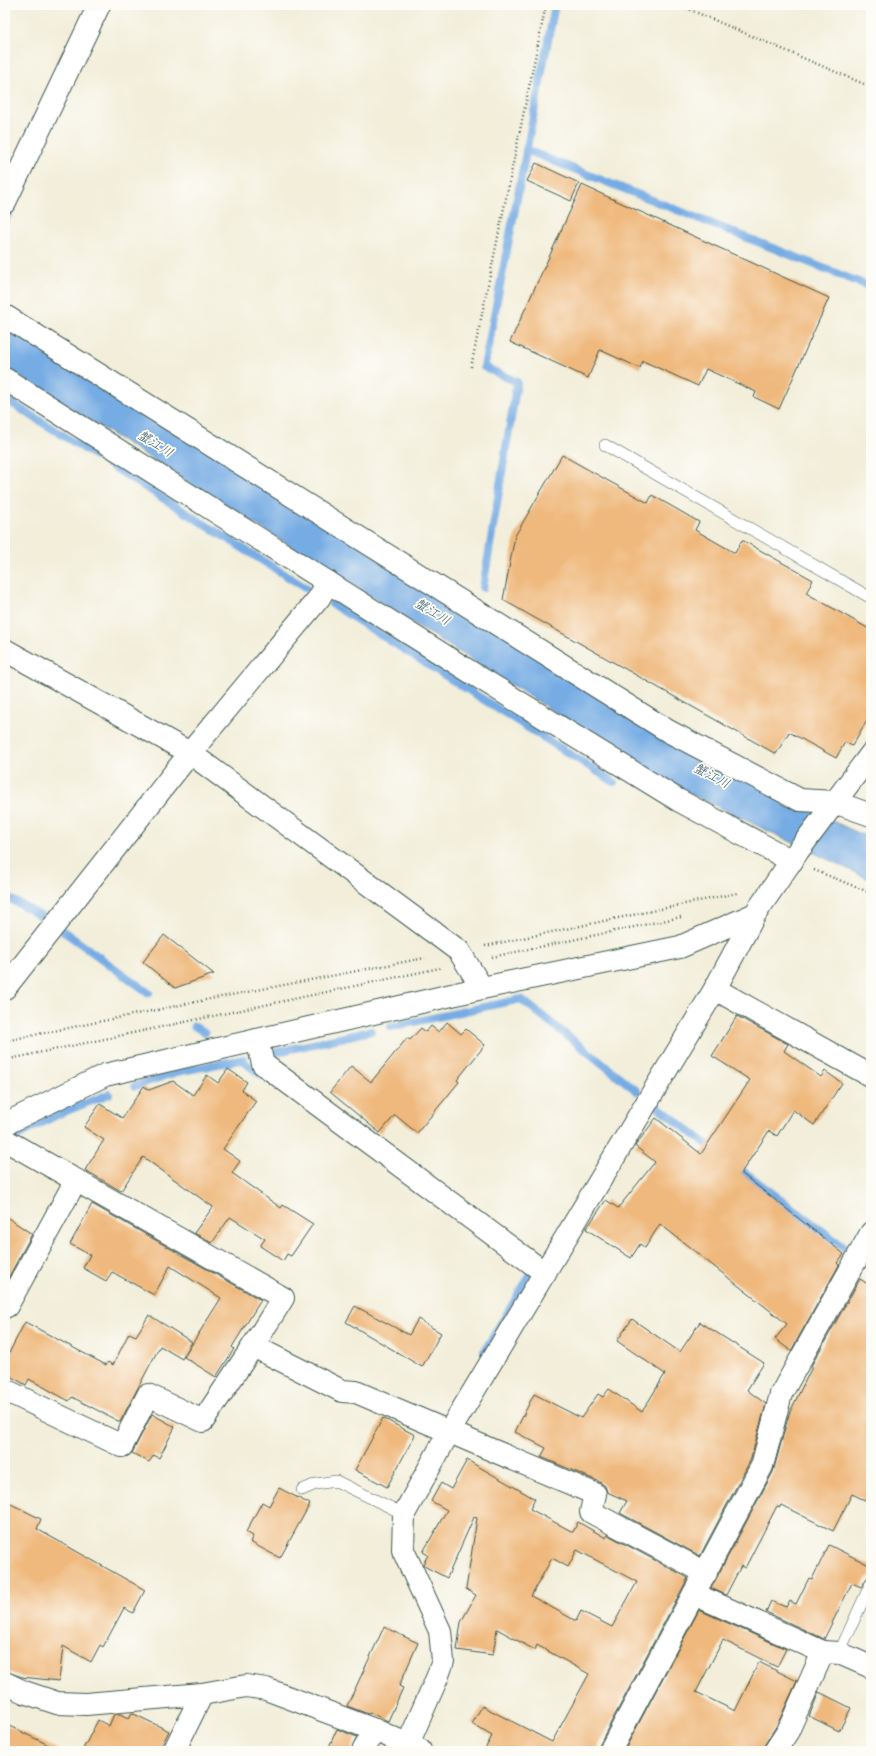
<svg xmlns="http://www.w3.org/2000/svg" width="876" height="1756" font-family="'Comic Neue','Klee One',sans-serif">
  <rect width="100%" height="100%" fill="#fdfcf7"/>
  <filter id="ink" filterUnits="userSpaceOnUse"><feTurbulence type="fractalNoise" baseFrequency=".025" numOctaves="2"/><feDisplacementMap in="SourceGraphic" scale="8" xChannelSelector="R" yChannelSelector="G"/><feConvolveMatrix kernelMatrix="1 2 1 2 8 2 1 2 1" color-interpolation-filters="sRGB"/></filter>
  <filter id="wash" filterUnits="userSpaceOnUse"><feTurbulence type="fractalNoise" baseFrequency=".012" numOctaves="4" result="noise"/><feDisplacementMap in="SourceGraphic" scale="16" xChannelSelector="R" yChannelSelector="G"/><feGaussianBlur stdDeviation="0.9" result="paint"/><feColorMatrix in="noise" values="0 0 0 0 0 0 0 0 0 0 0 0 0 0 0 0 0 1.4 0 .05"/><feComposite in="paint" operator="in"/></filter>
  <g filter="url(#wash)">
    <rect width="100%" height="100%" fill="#f2eeda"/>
    <!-- water -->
    <path fill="#76ace4" stroke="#4a748c" d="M5,326L811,811L871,839V880L668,783L5,367Z"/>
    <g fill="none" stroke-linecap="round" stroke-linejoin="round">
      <!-- stream -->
      <g stroke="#76ace4" stroke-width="8">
        <path d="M526,150L871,287"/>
        <path d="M5,221L13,203"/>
        <path d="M5,399L306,588"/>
        <path d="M483,588L517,382L484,367L555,5"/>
        <path d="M332,604L614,782"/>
        <path d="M5,896L50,921"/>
        <path d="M63,931L149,993"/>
        <path d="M194,1026L205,1033"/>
        <path d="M391,1027L521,999L637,1091"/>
        <path d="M277,1052L371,1031"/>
        <path d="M241,1060L263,1076"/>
        <path d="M135,1086L177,1072L244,1059"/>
        <path d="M658,1107L716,1151"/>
        <path d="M17,1136L59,1114L109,1094"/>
        <path d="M735,1165L849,1251"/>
        <path d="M865,1263L871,1268"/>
        <path d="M484,1352L530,1275"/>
      </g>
    </g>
    <g id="blocks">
      <!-- building -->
      <g fill="#efb87b" fill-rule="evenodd">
        <path d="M536,163L579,183L571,201L527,181Z"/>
        <path d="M582,185L829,298L779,409L754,397L756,392L706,369L698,386L643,361L640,368L600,350L588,378L510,342Z"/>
        <path d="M562,455L648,503L652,495L699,522L695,530L735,553L742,540L813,580L806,593L871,630V713L852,746L845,742L836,758L789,732L776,754L503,600L515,536Z"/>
        <path d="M164,935L214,974L175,988L143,962Z"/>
        <path d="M737,1016L788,1044L784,1051L821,1077L825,1071L842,1083L814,1125L793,1110L777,1136L769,1131L741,1173L844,1254L837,1263L839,1265L791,1351L775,1339L787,1324L660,1224L645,1248L640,1244L631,1258L586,1229L606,1200L618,1208L655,1162L635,1146L656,1118L701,1154L750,1080L712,1056Z"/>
        <path d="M447,1022L461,1034L466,1029L485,1045L457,1080L459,1082L417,1133L395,1115L380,1133L330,1092L351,1066L371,1082L407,1038L410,1040L421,1028L426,1032L431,1026L439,1032Z"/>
        <path d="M228,1069L247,1082L242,1090L256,1101L223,1149L240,1161L232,1173L281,1208L283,1205L313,1224L291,1256L287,1254L283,1261L260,1246L265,1239L230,1217L212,1243L194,1233L213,1207L143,1157L121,1191L85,1170L104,1140L84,1127L100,1104L122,1118L144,1086L149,1090L173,1081L193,1095L207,1075L218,1083Z"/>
        <path d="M92,1204L261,1300L232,1347L234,1349L216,1377L184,1357L221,1298L170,1266L154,1295L112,1272L106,1281L83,1268L90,1255L70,1244Z"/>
        <path d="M5,1216L32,1234L5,1284Z"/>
        <path d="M860,1279L871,1286V1503L852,1494L833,1531L781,1505L780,1507L777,1506L745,1568L741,1566L726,1595L711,1588L773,1472L789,1414L812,1367L811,1366Z"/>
        <path d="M355,1306L409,1335L418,1319L441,1333L422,1367L346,1322Z"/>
        <path d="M149,1315L192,1342L182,1359L160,1346L120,1422L72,1397L69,1401L29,1379L26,1385L5,1373V1361L25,1322L106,1365L108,1362L113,1365L129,1333L136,1336Z"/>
        <path d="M632,1319L680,1352L700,1322L764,1363L747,1390L766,1404L750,1461L700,1556L620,1513L627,1501L607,1492L605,1486L600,1482L541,1457L546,1448L515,1432L534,1394L581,1418L598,1394L603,1397L609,1389L642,1412L665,1374L617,1341Z"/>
        <path d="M152,1414L175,1427L159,1458L154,1455L149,1462L132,1453Z"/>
        <path d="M383,1418L415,1435L387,1487L355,1470Z"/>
        <path d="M467,1460L535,1499L530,1509L573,1532L578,1522L606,1538L608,1535L688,1578L599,1745L598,1751H484L492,1736L472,1724L482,1706L552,1742L589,1674L537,1645L535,1650L497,1629L493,1655L457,1650L461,1622L476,1595L466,1589L477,1518L474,1517L447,1578L424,1566L423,1564L428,1555L423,1552L447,1510L431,1501L441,1483L451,1489ZM577,1550L637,1582L612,1627L581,1611L576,1621L531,1596L552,1558L568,1567Z"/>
        <path d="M279,1488L310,1504L280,1558L250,1542L253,1536L246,1532L262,1502L269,1506Z"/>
        <path d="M5,1501L41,1519L37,1529L145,1590L133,1613L124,1608L103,1647L100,1645L91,1662L63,1646L59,1681L22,1677L5,1671Z"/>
        <path d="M829,1545L871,1566V1576L867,1578L861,1587L852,1583L824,1639L766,1612L771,1601L786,1607L790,1601L796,1604L809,1578L812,1579Z"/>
        <path d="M699,1610L786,1649L777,1667L723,1640L696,1692L735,1711L759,1662L797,1681L777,1725L765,1744L763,1751H624Z"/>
        <path d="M384,1627L418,1643L399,1686L403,1688L388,1721L369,1712L368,1714L347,1706Z"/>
        <path d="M819,1692L851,1708L839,1731L809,1716Z"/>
        <path d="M132,1713L169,1731L159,1751H82L98,1720L109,1726L114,1714H120L128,1718Z"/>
        <path d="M5,1724L61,1751H5Z"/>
        <path d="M337,1729L357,1737L351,1751H327Z"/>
      </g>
    </g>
  </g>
  <g filter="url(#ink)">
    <use href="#blocks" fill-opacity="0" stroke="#3f584d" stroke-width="1"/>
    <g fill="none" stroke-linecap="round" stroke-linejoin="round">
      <!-- service casing -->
      <g stroke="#3f584d" stroke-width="12">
        <g id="service">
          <path d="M605,445L871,598"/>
          <path d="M302,1490L316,1484L336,1481L404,1514"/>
          <path d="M839,1653L871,1583"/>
        </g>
      </g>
      <!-- minor casing -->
      <g stroke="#3f584d" stroke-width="24">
        <g id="minor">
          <path d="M5,202L99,5"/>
          <path d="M5,316L668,731L800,800L834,802L871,815"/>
          <path d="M5,379L472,673L678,800L792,861"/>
          <path d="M5,650L190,753L459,951L482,988"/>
          <path d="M5,988L190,753L319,598L328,582"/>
          <path d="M715,989L871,1076"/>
          <path d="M257,1040L263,1064L545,1273"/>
          <path d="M5,1124L105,1075L482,988L680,947L755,914"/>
          <path d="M5,1140L283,1298L253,1346L342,1391L356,1392L595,1494L591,1512L706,1573"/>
          <path d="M5,1307L7,1306L76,1180"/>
          <path d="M5,1390L122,1446L148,1395L203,1421L253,1346"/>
          <path d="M694,1594L823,1652L839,1653L871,1667"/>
          <path d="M5,1683L24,1692L57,1703L86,1704L202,1694L246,1686L266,1689L375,1730L420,1750"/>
          <path d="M408,1744L437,1678L443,1661L440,1631L403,1550L404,1514L449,1432L715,989L755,914L798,851L871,754"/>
          <path d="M174,1751L202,1694"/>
          <path d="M363,1751L375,1730"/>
          <path d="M610,1751L762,1466L781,1394L871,1233"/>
          <path d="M775,1751L788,1731L823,1652"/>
        </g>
      </g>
      <!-- path -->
      <g stroke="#3f584d" stroke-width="2.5" stroke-dasharray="1 3" stroke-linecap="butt">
        <path d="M679,5L871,87"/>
        <path d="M471,367L546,5"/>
        <path d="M814,870L871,893"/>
        <path d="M485,946L737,893"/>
        <path d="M492,957L681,917"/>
        <path d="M5,1041L200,1001L425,958"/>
        <path d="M5,1060L440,968"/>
      </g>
      <!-- service -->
      <use href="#service" stroke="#fff" stroke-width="11"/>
      <!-- minor -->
      <use href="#minor" stroke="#fff" stroke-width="22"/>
    </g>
  </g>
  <g text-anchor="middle" stroke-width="3.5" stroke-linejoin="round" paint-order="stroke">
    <!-- water labels -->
    <g font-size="13" font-style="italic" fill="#395e69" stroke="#fdfcf7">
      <text transform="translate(156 443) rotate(32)" y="5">蟹江川</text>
      <text transform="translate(433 611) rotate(31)" y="5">蟹江川</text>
      <text transform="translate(712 775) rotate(28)" y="5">蟹江川</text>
    </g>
  </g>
  <!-- margin -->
  <rect width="876" height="1756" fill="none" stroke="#fdfcf7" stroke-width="20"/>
</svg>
